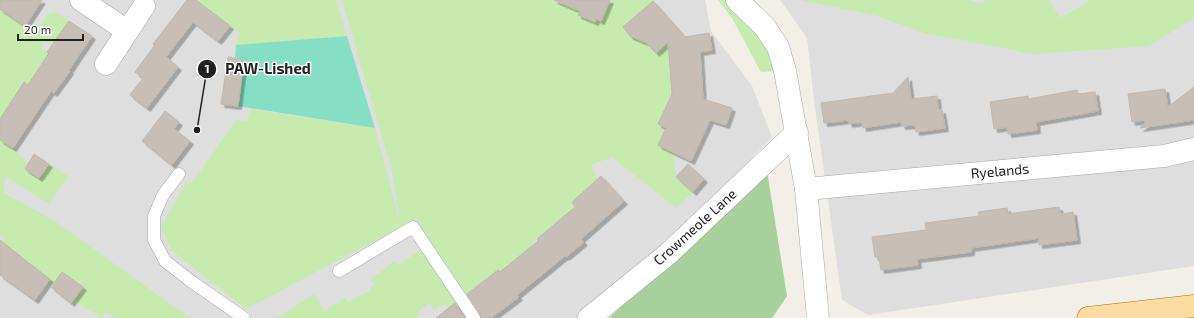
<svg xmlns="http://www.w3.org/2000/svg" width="1194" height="318" font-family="'Exo 2',sans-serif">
  <defs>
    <filter id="shadow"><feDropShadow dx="3.5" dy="3.5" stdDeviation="0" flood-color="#0004"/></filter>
  </defs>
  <rect width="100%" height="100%" fill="#f1efe7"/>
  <!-- residential -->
  <g fill="#dfdede">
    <path d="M0,0H705L711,31L752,86L772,137L683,231L580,318H0Z"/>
    <path d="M780,0H1194V266L868,315L842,300L814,100L807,38Z"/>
  </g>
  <!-- grass -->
  <g fill="#c7eaae">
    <path d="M196,0H336L347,36L236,45L239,33Z"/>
    <path d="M342,0H554L580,11L578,15L601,21L610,2L606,0H654L625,26L626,31L630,36L639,34L656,53L666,44L660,37L674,25L677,37L687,36L690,54L669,59C673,93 673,113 658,145L673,152L676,177L693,192L676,208L612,157L591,165L598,179L572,202L588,221L563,217L533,241V245L503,270L500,272L498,270L466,295L416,219L246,309L171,250L161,227L187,181L192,183L236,120L246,122L251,109L375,128L400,222L392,171Z"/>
    <path d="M718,0H732L760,30L776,71L761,72L732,18Z"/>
    <path d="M800,0H969L983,4L985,0H1049L1060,18L1091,0H1194V18L1149,46L1033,54L924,33L874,15Z"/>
    <path d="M0,9L36,34L48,14L56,12L69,21L61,33L70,39L61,51L45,41L41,48L49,53L28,85L23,82L0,119Z"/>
    <path d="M0,140L13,148L28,164L25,169L39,178L49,164L68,176L49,204L5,176L4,193L56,222L190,318H115L106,313L102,318L76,302L75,305L71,303L83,287L62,272L51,287L47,284L50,278L28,263L3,242L5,240L0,236Z"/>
    <path d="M421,250L458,306L450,311L445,303L434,310L430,303L418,311L420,315L415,318H277L314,294L324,311L345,298L348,302L370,290V288L374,285L371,279L395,261L398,265Z"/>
  </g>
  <!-- forest -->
  <path fill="#a8d09c" d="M767,171L787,296L772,318H609Z"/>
  <!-- pitch -->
  <path fill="#86dfc4" d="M347,36L375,128L238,106L244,60L235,58L236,45Z"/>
  <!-- building -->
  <g fill="#c6beb7" stroke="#c3b7aa" filter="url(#shadow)">
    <path d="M0,0H42L25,26L0,9Z"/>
    <path d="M187,0H196L230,26L218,41L193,22L166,57L178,67L147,108L130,95L143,78L135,72L155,45L153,44Z"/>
    <path d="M554,0H610L601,21L596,19L595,22L578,15L580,11Z"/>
    <path d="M653,1L685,37L709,33L712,50L700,52L703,99L732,108L726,125L710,120L691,161L658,145L666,128L658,124L672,94L668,42L656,53L647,43L630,36L623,27Z"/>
    <path d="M69,21L92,36L69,70L70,71L54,93L51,91L13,148L0,140V119L24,82L28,85L49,53L47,52Z"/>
    <path d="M228,57L244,60L238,106L221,104Z"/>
    <path d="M908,77L911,99L937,96L938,110H942L945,128L916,132L915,125L902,126L901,122L863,128L862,122L849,124L848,120L824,123L821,103L893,93Z"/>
    <path d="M1194,87V120L1140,128L1145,124V120L1132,122L1128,94L1165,89L1168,107Z"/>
    <path d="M1077,90L1078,94L1095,92L1098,111L1036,122L1037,130L1008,134L1007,127L994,129L990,102L1028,96V99Z"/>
    <path d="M165,111L179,122L174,129L190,141L172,165L142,141Z"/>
    <path d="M34,154L49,164L39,178L25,169Z"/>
    <path d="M688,164L704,179L693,192L676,177Z"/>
    <path d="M601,176L624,201L581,239L584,242L566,257L565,256L517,295L519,297L491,318H481L480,314L467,294L498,270L500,272L538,241L537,239L575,207L572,202Z"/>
    <path d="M1059,207L1060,214L1073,212L1077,240L1039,245V238L971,248V252L917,259L918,265L881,270L879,257H875L872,237L926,230L925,223L979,216L978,212L1007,208L1008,214Z"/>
    <path d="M0,240L30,264L50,279L35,300L0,275Z"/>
    <path d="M62,272L83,287L71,303L51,287Z"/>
    <path d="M455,303L465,318H436Z"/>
  </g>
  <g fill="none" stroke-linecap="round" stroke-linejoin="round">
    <!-- service casing -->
    <g stroke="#a8a8a8" stroke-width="13">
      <g id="service">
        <path d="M179,174L163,195L154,216V240L165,261L192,282L244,318"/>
        <path d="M339,271L413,227L474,318"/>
      </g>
    </g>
    <!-- minor casing -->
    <g stroke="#a8a8a8" stroke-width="23">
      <g id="minor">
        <path d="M81,0L127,31"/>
        <path d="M737,0L765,27L778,47L785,71L806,189L818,318"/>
        <path d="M106,64L144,6"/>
        <path d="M806,189L1164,156L1194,149"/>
        <path d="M589,318L668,254L797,132"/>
      </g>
    </g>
    <!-- primary casing -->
    <g stroke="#9d7500" stroke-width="23">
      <path id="primary" d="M1088,318L1194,306"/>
    </g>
    <!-- service -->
    <use href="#service" stroke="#fff" stroke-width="12"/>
    <!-- minor -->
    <use href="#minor" stroke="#fff" stroke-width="22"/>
    <!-- primary -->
    <use href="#primary" stroke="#fcdca2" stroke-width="22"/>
  </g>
  <g text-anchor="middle" stroke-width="3" stroke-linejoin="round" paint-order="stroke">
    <!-- street labels -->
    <g font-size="14" fill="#212121" stroke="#fff">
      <text transform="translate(1000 171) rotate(-5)" y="5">Ryelands</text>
      <text transform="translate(695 227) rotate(-42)" y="5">Crowmeole Lane</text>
    </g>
  </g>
  <!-- callouts -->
  <path fill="none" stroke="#212121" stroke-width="1.5" d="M197 130L207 69"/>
  <g fill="#212121" stroke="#fff" stroke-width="1.5">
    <circle cx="197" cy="130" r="4"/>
    <circle cx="207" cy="69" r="10"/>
  </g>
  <g font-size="12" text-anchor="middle" font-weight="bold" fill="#fff">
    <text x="207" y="73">1</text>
  </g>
  <g font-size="15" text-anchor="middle" font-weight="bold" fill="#212121" stroke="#fff" stroke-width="3" stroke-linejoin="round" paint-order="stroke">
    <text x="268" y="74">PAW-Lished</text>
  </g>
  <!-- scale -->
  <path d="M18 34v6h65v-6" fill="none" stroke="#212121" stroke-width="2"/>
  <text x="24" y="34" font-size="12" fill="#212121" stroke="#ffffff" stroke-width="3" paint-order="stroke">20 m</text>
</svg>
